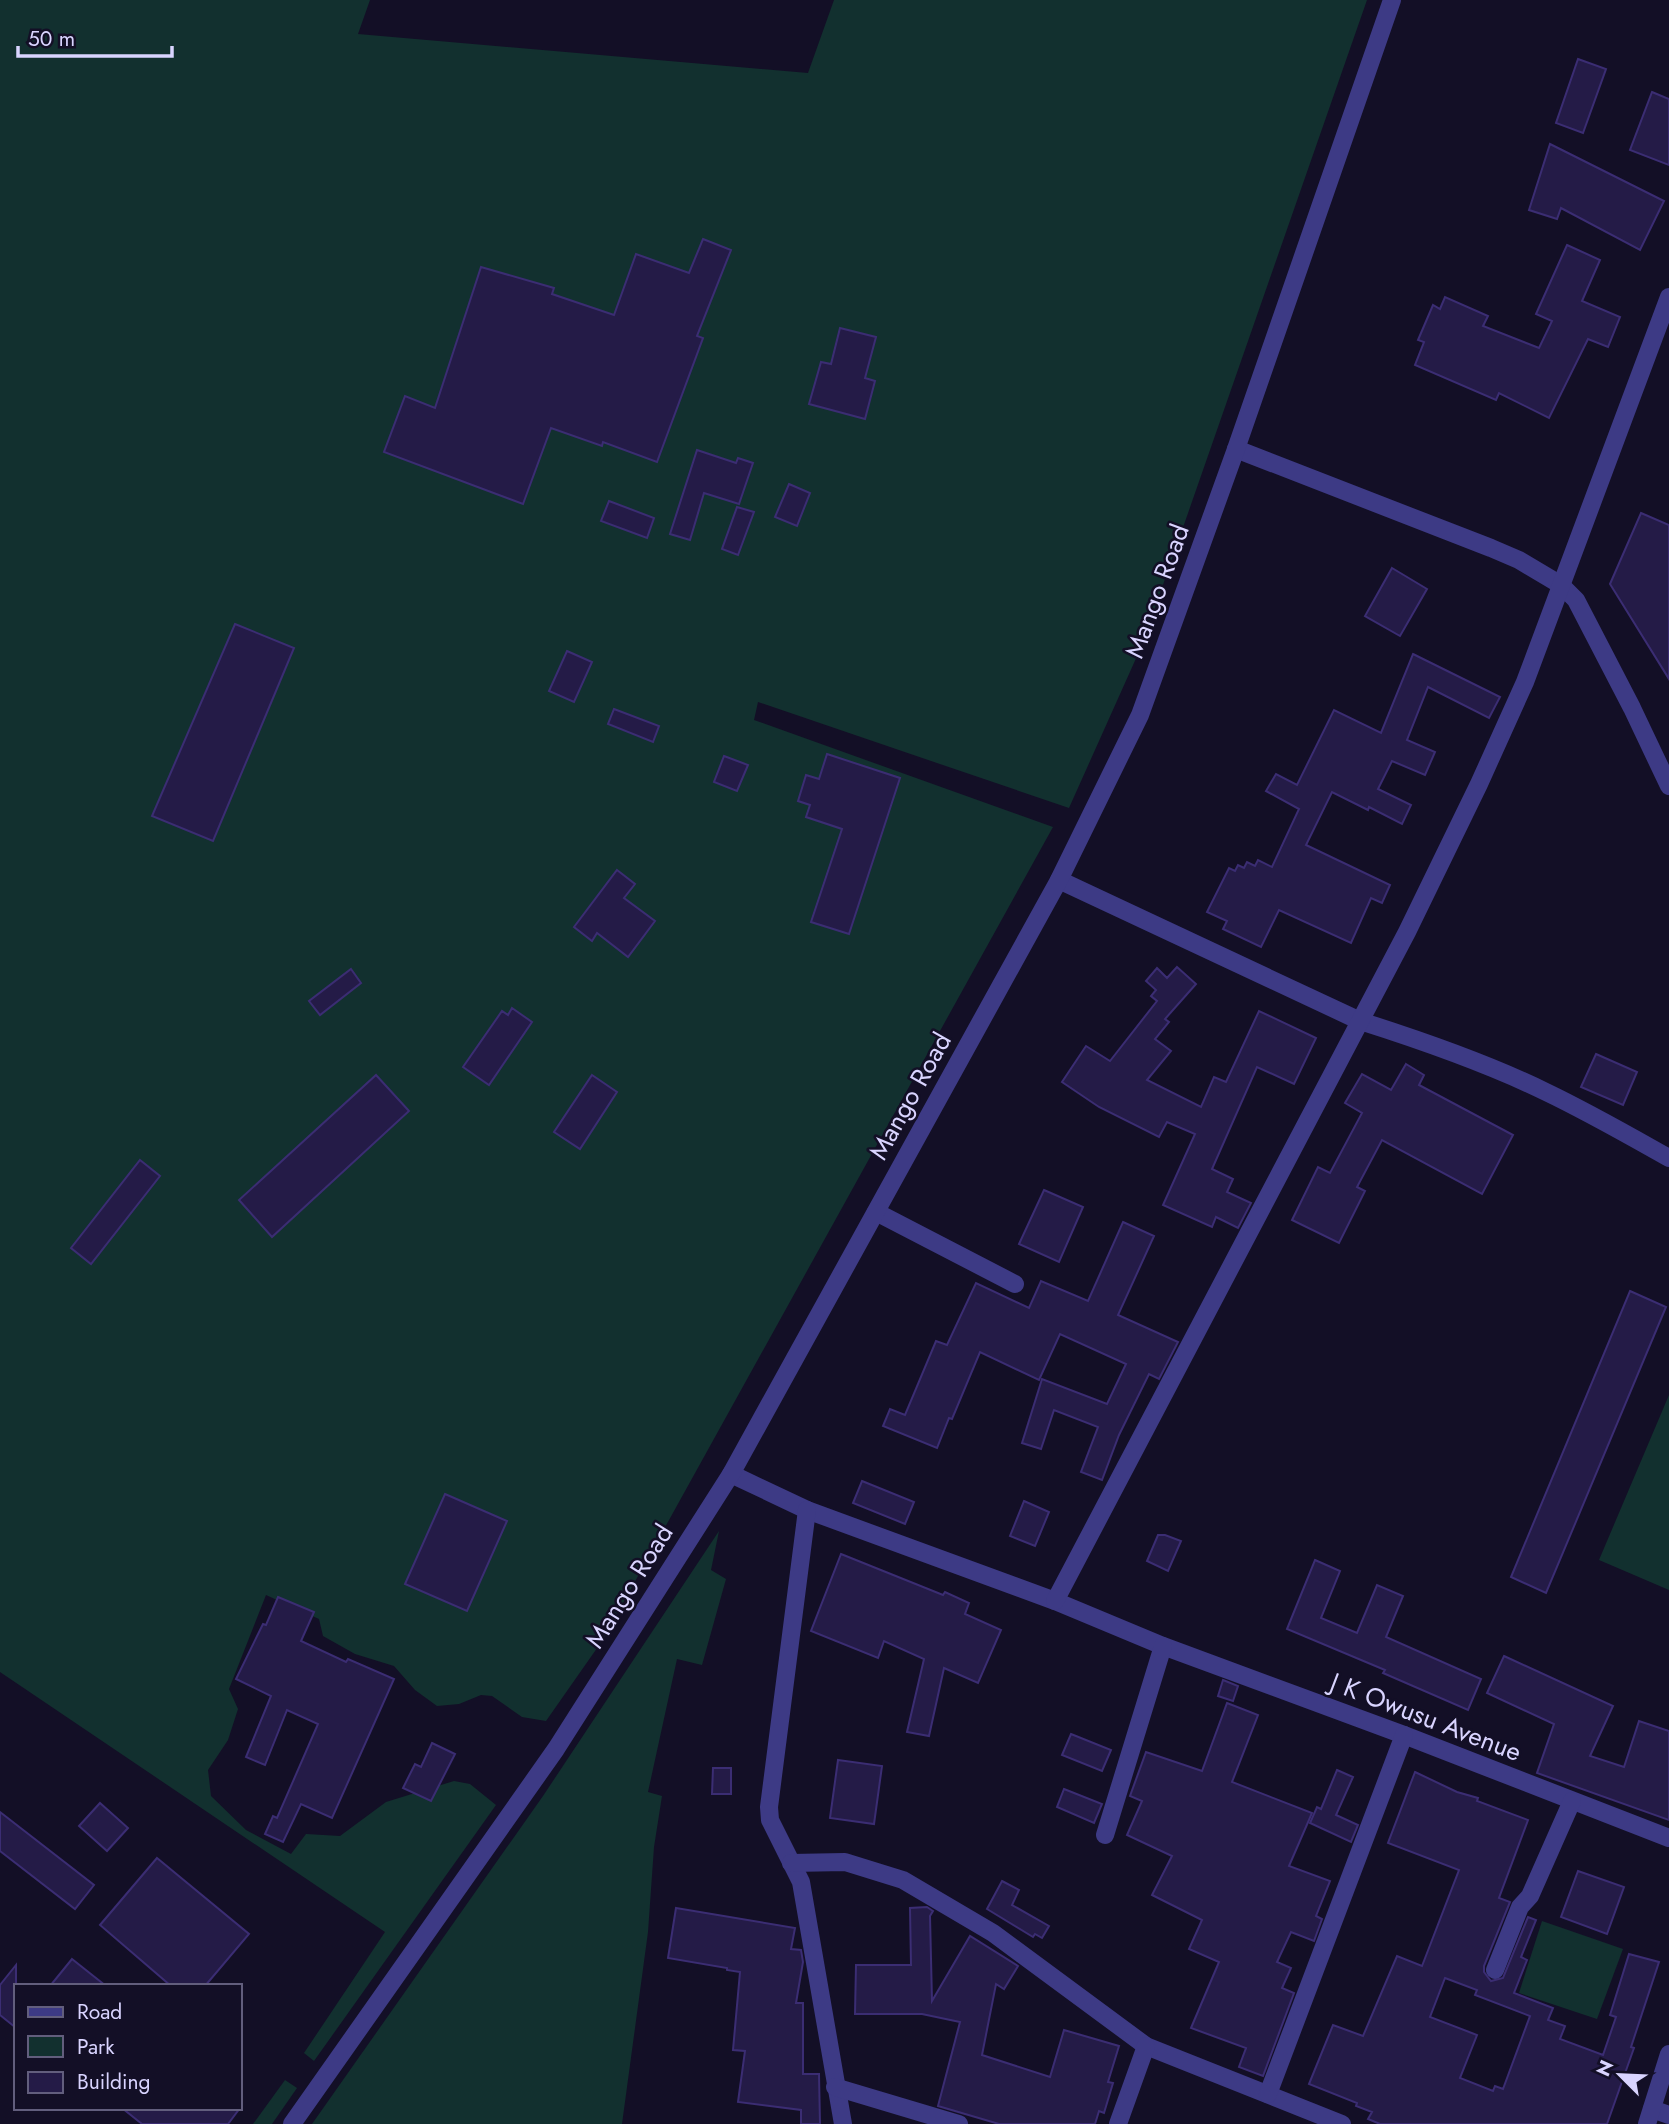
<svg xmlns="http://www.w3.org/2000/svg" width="1669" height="2124" font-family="Jost,sans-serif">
  <rect width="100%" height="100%" fill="#130f26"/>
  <!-- green -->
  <g fill="#12302f">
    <path d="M0,0H370L358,34L808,73L834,0H1367L1142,645L1069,808L758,702L754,720L1053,827L602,1641L546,1721L522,1717L492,1696L481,1695L459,1704L437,1706L415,1690L394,1666L355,1654L323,1636L319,1619L266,1595L229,1689L238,1709L228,1740L208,1770L211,1796L246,1830L291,1854L306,1834L340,1836L386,1802L454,1781L470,1784L496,1805L314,2061L304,2053L385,1932L0,1672Z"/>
    <path d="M1669,1395V1590L1599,1560Z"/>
    <path d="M719,1531L711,1570L726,1579L702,1665L677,1659L648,1792L662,1796L654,1847L648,1932L622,2124H312L543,1796Z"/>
    <path d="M1542,1921L1623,1949L1597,2019L1519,1993Z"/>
    <path d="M285,2080L297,2088L272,2124H253Z"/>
  </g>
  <!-- building -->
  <g fill="#241b47" stroke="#3b2d73" stroke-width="2" fill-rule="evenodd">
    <path d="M1578,59L1606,69L1583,133L1556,123Z"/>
    <path d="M1652,92L1669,99V165L1630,150Z"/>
    <path d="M1550,144L1664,201L1640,250L1561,208L1557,219L1529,210Z"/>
    <path d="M703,239L731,250L697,336L703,338L657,462L603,442L602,446L551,428L523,504L384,452L405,396L435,408L481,267L554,288L552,294L614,315L636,254L689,273Z"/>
    <path d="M1567,245L1600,260L1582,301L1620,317L1608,347L1588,339L1549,418L1499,393L1496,400L1415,365L1424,342L1418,340L1433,305L1440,309L1445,297L1488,316L1483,326L1539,348L1552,321L1536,314Z"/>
    <path d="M840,328L876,337L865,378L875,381L865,419L809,404L821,362L831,364Z"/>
    <path d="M697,450L736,463L738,458L753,463L739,504L704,493L690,540L670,534Z"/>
    <path d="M789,484L810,493L797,526L775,517Z"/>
    <path d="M609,501L654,518L647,538L601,521Z"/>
    <path d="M737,507L754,512L738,555L722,549Z"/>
    <path d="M1641,513L1669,525V679L1610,584Z"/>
    <path d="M1392,568L1427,589L1400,636L1365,616Z"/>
    <path d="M235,624L294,648L213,841L152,816Z"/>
    <path d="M567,651L592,662L574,702L549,691Z"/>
    <path d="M1413,654L1500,697L1489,718L1428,687L1407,740L1435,752L1425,775L1392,761L1378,789L1411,805L1402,824L1369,807L1368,810L1332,792L1306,845L1390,885L1382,903L1371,898L1351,943L1279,910L1261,947L1223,929L1227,921L1207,912L1229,868L1235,871L1238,865L1244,868L1247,862L1255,866L1258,860L1272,867L1299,809L1266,791L1276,774L1297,785L1334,710L1381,733Z"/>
    <path d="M614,709L659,726L653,742L608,724Z"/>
    <path d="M827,754L900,778L849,934L811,922L842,829L806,817L810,805L798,801L806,775L819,779Z"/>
    <path d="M724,756L748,765L737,791L714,782Z"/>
    <path d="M617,870L635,884L624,898L655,921L628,957L597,933L592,941L574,927Z"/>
    <path d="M1177,967L1196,984L1165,1019L1169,1022L1155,1039L1171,1051L1147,1080L1201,1107L1214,1077L1226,1082L1259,1011L1316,1038L1294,1084L1257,1067L1212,1169L1233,1179L1227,1192L1251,1203L1238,1228L1216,1217L1212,1227L1163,1205L1195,1134L1167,1122L1159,1137L1099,1107L1062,1082L1086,1046L1110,1061L1157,1001L1151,996L1156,990L1146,981L1157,968L1167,978Z"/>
    <path d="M351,969L361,983L320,1015L309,1001Z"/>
    <path d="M512,1008L532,1022L489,1085L463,1067L502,1011L508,1015Z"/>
    <path d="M1596,1054L1637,1072L1623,1105L1581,1087Z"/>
    <path d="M1406,1064L1424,1075L1419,1085L1513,1135L1482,1194L1382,1140L1357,1187L1365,1191L1339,1243L1292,1220L1318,1167L1330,1173L1362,1113L1345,1103L1362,1074L1391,1090Z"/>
    <path d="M376,1075L409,1111L272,1237L239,1200Z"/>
    <path d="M592,1075L617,1092L580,1149L554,1132Z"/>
    <path d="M140,1160L160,1176L91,1264L71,1248Z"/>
    <path d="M1044,1190L1083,1207L1059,1262L1019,1244Z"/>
    <path d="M1123,1222L1154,1236L1118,1315L1178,1342L1159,1379L1149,1374L1119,1435L1102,1480L1081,1472L1098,1427L1054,1410L1041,1449L1022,1443L1042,1379L1107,1404L1126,1364L1060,1334L1039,1380L980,1352L952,1419L949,1418L937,1448L883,1426L890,1409L905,1415L936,1341L947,1345L976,1283L1029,1308L1041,1281L1088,1301Z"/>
    <path d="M1630,1291L1666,1307L1546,1593L1511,1577Z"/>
    <path d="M862,1481L914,1502L905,1524L853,1503Z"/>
    <path d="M445,1494L507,1521L467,1611L405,1584Z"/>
    <path d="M1024,1501L1049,1512L1035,1546L1010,1536Z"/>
    <path d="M1158,1535H1165L1181,1541L1168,1571L1147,1561Z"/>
    <path d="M841,1554L943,1595L945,1592L969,1603L965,1614L1001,1630L978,1683L944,1668L929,1736L907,1732L924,1659L884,1641L878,1658L811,1631Z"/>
    <path d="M1315,1560L1340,1571L1321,1618L1357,1633L1377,1585L1403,1596L1386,1637L1481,1679L1468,1710L1383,1673L1385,1670L1287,1629Z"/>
    <path d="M278,1597L314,1612L301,1641L346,1662L348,1659L394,1679L332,1818L301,1804L283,1842L265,1834L273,1816L277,1818L318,1724L287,1710L265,1765L246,1757L271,1696L236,1679L263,1624L266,1625Z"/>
    <path d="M1504,1656L1613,1706L1590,1756L1624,1767L1639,1721L1669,1731V1820L1537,1773L1554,1724L1487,1693Z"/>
    <path d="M1223,1680L1238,1686L1233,1701L1218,1696Z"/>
    <path d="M1227,1703L1258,1715L1232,1782L1312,1813L1289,1866L1330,1881L1316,1916L1322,1919L1314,1941L1291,1932L1277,1962L1291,1968L1282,1988L1294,1993L1263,2076L1239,2067L1246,2048L1191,2028L1219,1962L1189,1949L1202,1920L1152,1895L1172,1856L1127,1835L1142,1801L1130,1796L1146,1752L1202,1771Z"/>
    <path d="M1071,1734L1111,1750L1102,1771L1062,1755Z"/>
    <path d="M432,1743L455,1754L431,1801L403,1788L415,1764L421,1767Z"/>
    <path d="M838,1760L882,1766L874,1824L830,1818Z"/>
    <path d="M713,1768H731V1794H712Z"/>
    <path d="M1337,1770L1353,1777L1336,1815L1358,1825L1351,1842L1310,1823L1317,1807L1321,1809Z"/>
    <path d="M1415,1772L1457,1792L1478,1798L1477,1801L1528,1820L1499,1898L1510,1902L1484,1966V1972L1491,1981L1503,1978L1528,1917L1536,1920L1521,1957L1527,1960L1514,1993L1553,2008L1548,2020L1565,2026L1560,2039L1603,2055L1616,2017L1610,2015L1629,1954L1659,1962L1631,2047L1634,2048L1607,2124H1380L1368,2119L1372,2112L1356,2106L1357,2103L1309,2084L1333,2025L1363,2036L1397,1956L1422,1966L1459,1870L1388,1843ZM1445,1978L1477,1990L1475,1995L1530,2016L1503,2089L1495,2086L1493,2091L1460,2078L1477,2035L1430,2017Z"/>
    <path d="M1064,1789L1102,1804L1094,1823L1057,1807Z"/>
    <path d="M100,1803L128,1828L107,1851L79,1826Z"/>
    <path d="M0,1812L94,1885L75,1909L0,1851Z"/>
    <path d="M157,1858L249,1934L205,1986H171L100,1925Z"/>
    <path d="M1578,1871L1624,1887L1607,1934L1561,1917Z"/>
    <path d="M1002,1881L1019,1890L1012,1905L1049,1926L1042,1938L1035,1934L1033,1937L987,1909Z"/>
    <path d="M927,1907L933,1911L930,1916L932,2001L970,1936L1018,1966L1004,1989L996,1984L982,2055L1050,2077L1064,2030L1119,2046L1108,2082L1113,2083L1104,2113L1099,2111L1095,2124H999L938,2106L960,2022L922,2014H855L856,1965H911L910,1908Z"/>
    <path d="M676,1908L795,1928L791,1949L801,1950L803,1962L796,2003H803V2074H819L820,2124H801V2110L738,2102L745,2051L733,2050L740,1972L727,1970V1968L668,1958Z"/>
    <path d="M72,1959L106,1986H50Z"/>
    <path d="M16,1965V2028L0,2015V1985Z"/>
    <path d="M122,2108H240L228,2124H142Z"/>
  </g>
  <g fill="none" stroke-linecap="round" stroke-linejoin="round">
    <!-- minor -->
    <g stroke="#3d3a85" stroke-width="18">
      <path d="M1236,449L1491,548L1519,560L1561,585L1576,600L1632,708L1669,786"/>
      <path d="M1059,880L1360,1021C1423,1041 1487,1063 1546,1092C1588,1112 1628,1135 1669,1158"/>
      <path d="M876,1212L1015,1284"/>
      <path d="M731,1474L807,1510L1055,1601L1163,1646L1404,1735L1669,1838"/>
      <path d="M807,1510L769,1807L770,1820L801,1882L843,2124"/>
      <path d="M1055,1601L1407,932L1479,784L1525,682L1669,297"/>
      <path d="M1105,1835L1163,1646"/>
      <path d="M791,1863L845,1862L903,1880L993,1933L1146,2046L1342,2124"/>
      <path d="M1495,1970L1520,1907L1530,1896L1572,1801"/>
      <path d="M835,2087L959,2124"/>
      <path d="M1268,2094L1404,1735"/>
      <path d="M1652,2109L1669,2115"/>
      <path d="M292,2124L556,1749L731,1474L1059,880L1140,715L1236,449L1392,0"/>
      <path d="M1118,2124L1146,2046"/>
    </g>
    <!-- tertiary -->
    <path stroke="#3d3a85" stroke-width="18" d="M1647,2124L1669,2054"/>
  </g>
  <g text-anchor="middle" stroke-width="5" stroke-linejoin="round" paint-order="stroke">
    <!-- street labels -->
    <g font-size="26" fill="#d9d4ff" stroke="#130f26">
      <text transform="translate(1157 591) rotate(-70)" y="9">Mango Road</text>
      <text transform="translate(910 1096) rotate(-61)" y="9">Mango Road</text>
      <text transform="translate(629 1586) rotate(-58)" y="9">Mango Road</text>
      <text transform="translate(1426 1717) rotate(21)" y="9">J K Owusu Avenue</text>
    </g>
  </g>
  <!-- legend -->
  <rect x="14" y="1984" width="228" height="126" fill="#130f26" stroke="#625e7d" stroke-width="2"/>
  <rect x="28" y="2007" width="35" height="10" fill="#3d3a85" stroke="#625e7d" stroke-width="2"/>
  <text x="77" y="2019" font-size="21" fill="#d9d4ff">Road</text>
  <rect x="28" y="2036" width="35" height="21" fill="#12302f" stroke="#625e7d" stroke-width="2"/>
  <text x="77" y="2054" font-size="21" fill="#d9d4ff">Park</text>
  <rect x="28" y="2072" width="35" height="21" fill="#241b47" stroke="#625e7d" stroke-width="2"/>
  <text x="77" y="2089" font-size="21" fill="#d9d4ff">Building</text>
  <!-- north arrow -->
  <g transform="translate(1620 2075) rotate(294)" stroke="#130f26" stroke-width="5" paint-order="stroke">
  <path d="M0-5L12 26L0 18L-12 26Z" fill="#d9d4ff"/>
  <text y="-10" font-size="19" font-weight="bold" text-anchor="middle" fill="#d9d4ff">N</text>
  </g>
  <!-- scale -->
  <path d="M18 46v10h154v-10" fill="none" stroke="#d9d4ff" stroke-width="3.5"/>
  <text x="28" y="46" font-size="21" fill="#d9d4ff" stroke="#130f26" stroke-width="5" paint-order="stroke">50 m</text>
</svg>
